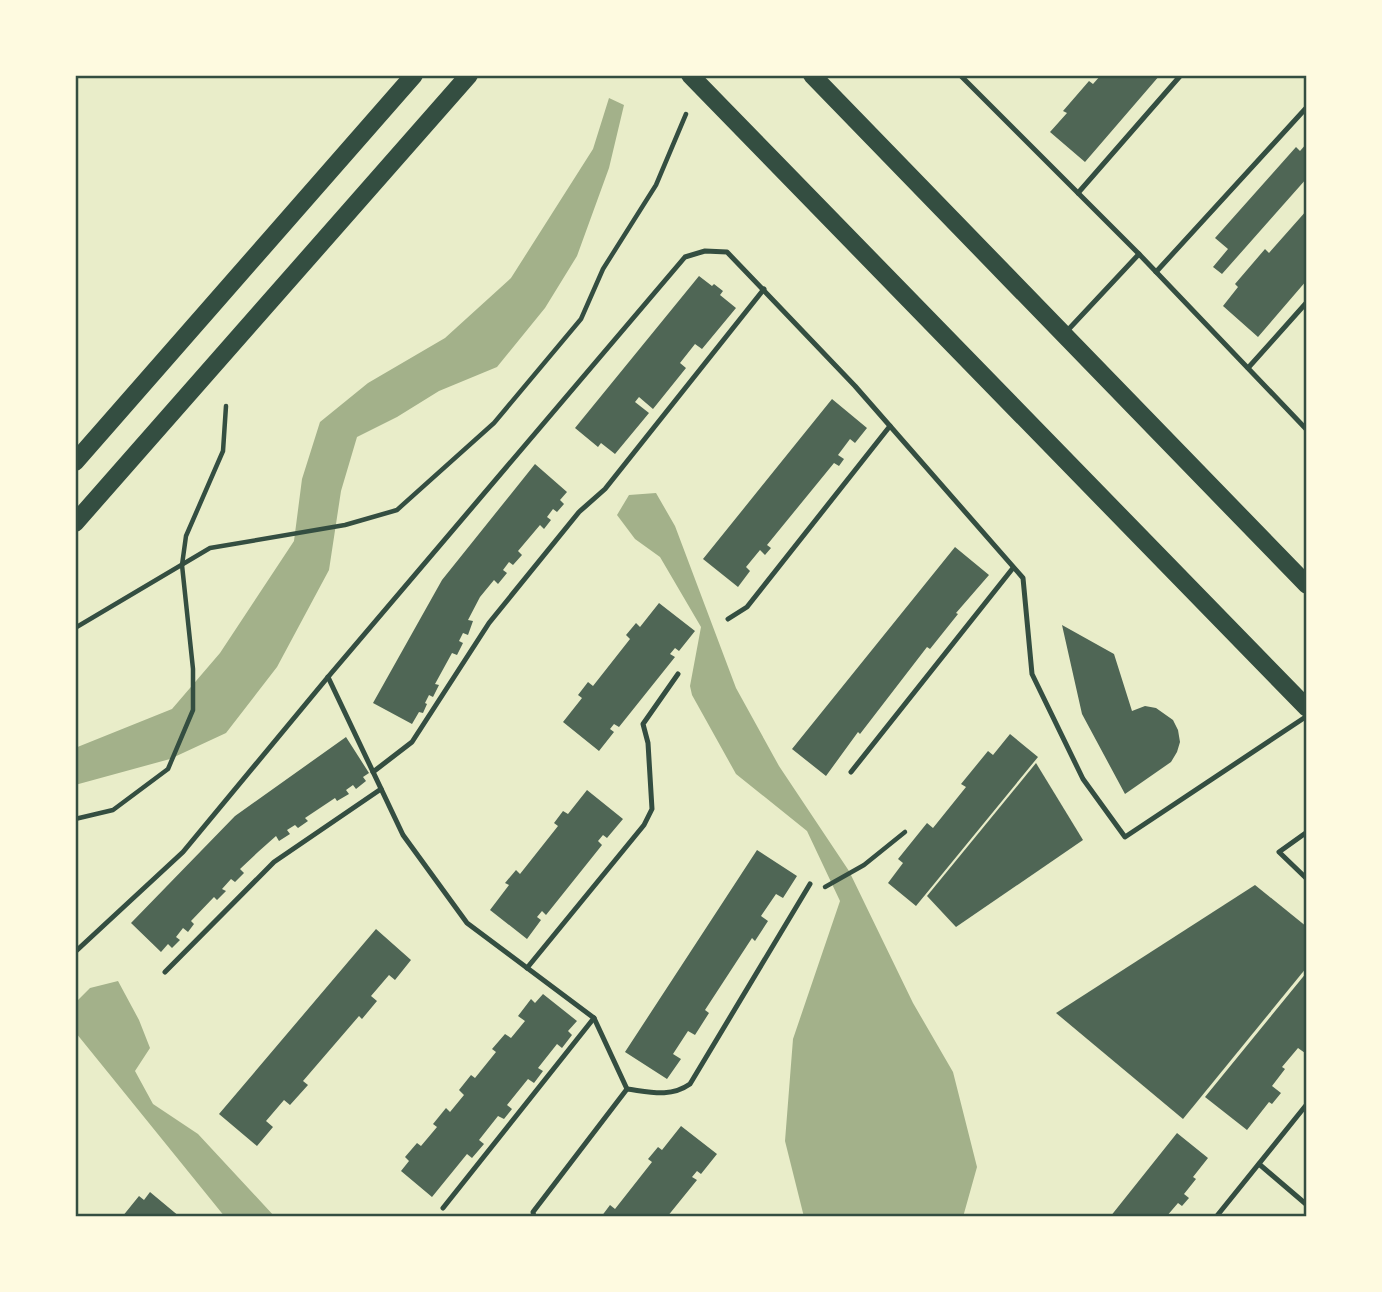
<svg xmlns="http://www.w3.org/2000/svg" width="1382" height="1292" font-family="'Public Sans',sans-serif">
  <rect width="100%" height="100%" fill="#e9edc9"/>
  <!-- water -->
  <g fill="#a3b18a">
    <path d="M609,98L624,105L609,168L577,256L545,308L497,367L439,391L397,417L357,437L341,491L329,570L277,667L226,733L170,759L75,785V748L172,709L220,653L294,541L302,479L320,422L368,383L445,338L511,278L593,149Z"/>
    <path d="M656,493L675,526L736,688L779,766L849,871L913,1003L953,1072L977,1167L963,1217H804L785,1141L793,1039L840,901L807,831L736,774L692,695L690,686L701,627L660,557L635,539L617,515L629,495Z"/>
    <path d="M118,981L139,1020L150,1048L135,1071L153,1104L198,1134L275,1217H225L76,1033L75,1003L90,988Z"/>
  </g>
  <!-- building -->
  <g fill="#4f6655">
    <path d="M1101,75H1160L1085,162L1050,132L1067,113L1063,111L1089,81L1093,84Z"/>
    <path d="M1307,143V178L1222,274L1213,267L1228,249L1215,238L1296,147L1300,151Z"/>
    <path d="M1307,210V280L1258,337L1223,306L1238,287L1235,284L1265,249L1269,253Z"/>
    <path d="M699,276L712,286L714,284L723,291L720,295L736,308L702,349L695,344L680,363L686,368L653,409L639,397L635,402L649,413L615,454L601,443L598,447L575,428Z"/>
    <path d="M832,399L867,428L855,443L850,439L838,455L844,459L839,466L834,463L767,545L771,548L765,555L760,550L746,567L750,571L738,587L703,559Z"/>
    <path d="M535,464L567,492L560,500L564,504L557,512L553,509L547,517L551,520L544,529L540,525L518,551L522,555L513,565L509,562L503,570L507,573L498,584L494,580L480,597L468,620L473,621L468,635L463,633L459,641L463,643L457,655L452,653L435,684L439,685L433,697L429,695L425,703L427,704L423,713L419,712L412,724L373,703L442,580Z"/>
    <path d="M955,547L989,575L956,613L958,614L930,649L927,647L860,734L858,732L826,776L792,749Z"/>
    <path d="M659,603L695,631L679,651L675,648L670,654L675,657L619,727L614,724L610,729L614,732L599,751L563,722L582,698L578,695L588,682L593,686L630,639L626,635L636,623L640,627Z"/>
    <path d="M1062,625L1114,654L1132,711L1145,706L1156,708L1173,720L1178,730L1180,742L1177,752L1171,762L1125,794L1082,714Z"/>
    <path d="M1010,734L1038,757L916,906L888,883L903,863L898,859L927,823L933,828L966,787L961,784L988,751L993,755Z"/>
    <path d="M346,737L369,773L363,777L366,781L356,789L353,785L346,790L349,794L337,801L335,798L305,818L308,821L298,828L295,825L287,830L290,834L279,841L276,836L258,852L240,869L244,873L235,882L231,879L222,889L226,891L217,900L214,897L191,921L194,924L188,932L183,928L176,937L180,940L172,948L168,944L161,952L131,923L235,816Z"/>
    <path d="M1036,763L1083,840L956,927L927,896Z"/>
    <path d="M587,790L623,819L607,838L603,835L598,841L602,845L546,915L542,911L537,917L541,920L527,939L490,910L509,885L505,883L516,870L520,874L558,826L554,823L563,811L568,814Z"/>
    <path d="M757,850L797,876L783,898L776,894L761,916L768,921L755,941L752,938L705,1010L709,1013L695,1035L688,1031L673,1054L681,1059L667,1079L625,1052Z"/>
    <path d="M1255,885L1307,927V967L1183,1119L1056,1013Z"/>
    <path d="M376,929L411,960L395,980L389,975L371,996L377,1001L362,1019L359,1016L303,1081L308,1085L290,1105L284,1100L266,1121L273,1127L257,1146L219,1114Z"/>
    <path d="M1307,972V1050L1305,1053L1298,1048L1282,1067L1285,1069L1272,1086L1281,1093L1272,1104L1269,1102L1247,1130L1205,1097Z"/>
    <path d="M543,994L577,1021L568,1031L572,1035L562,1048L557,1044L538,1068L543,1071L534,1083L528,1079L507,1105L512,1109L504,1119L498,1116L479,1140L484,1144L472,1158L467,1154L432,1197L401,1171L409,1161L405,1157L417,1143L421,1146L437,1127L433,1124L446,1108L450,1112L464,1095L459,1090L471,1075L475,1078L496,1052L492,1049L505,1034L511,1038L525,1021L518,1016L531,999L535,1003Z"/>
    <path d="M681,1126L717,1154L701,1174L697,1171L692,1177L697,1180L667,1217H601L610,1205L615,1209L652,1162L648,1159L658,1147L662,1150Z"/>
    <path d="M1177,1133L1208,1158L1193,1177L1196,1179L1184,1194L1189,1198L1182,1206L1178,1203L1166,1217L1163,1215L1161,1217H1110Z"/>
    <path d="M150,1192L180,1217H122L139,1196L144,1200Z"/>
  </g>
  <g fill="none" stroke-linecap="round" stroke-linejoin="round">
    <!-- path -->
    <g stroke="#344e41" stroke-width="4.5">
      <path d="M75,628L210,548L345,525L397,510L494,423L581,319L603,269L656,185L686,114"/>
      <path d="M75,819L113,810L168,769L193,710V669L182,565L186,536L223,451L226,406"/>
      <path d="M825,887L864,865L905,832"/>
    </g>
    <!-- service -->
    <g stroke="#344e41" stroke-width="5">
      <path d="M960,75L1139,254L1307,430"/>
      <path d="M1078,193L1181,75"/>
      <path d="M1156,272L1307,107"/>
      <path d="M1067,331L1139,254"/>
      <path d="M1248,368L1307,302"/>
      <path d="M728,619L747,607L890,426"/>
      <path d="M328,677L403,835L467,923L594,1018L627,1089L533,1212L534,1217"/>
      <path d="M373,772L412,742L489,623L579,512L605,489L764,289"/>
      <path d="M851,772L1013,568"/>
      <path d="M1307,832L1279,852L1307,879"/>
      <path d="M75,952L183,852L328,677L685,257L705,251L727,252L855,386L1023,578L1032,674L1083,779L1125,837L1307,716"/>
      <path d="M527,968L644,825L652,809L648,743L643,724L678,674"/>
      <path d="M165,972L274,862L381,789"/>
      <path d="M627,1089C650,1092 670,1098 690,1084L810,884"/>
      <path d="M1259,1164L1307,1205"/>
      <path d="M443,1208L594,1018"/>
      <path d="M1216,1217L1307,1104"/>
    </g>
    <!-- primary -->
    <g stroke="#344e41" stroke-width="18">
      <path d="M690,75L1307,708"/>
      <path d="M812,75L1307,585"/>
      <path d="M75,462L414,75"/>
      <path d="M75,523L469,75"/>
    </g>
  </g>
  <!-- border -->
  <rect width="1382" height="1292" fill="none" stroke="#fefae0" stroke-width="154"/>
  <rect x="77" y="77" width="1228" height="1138" fill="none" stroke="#344e41" stroke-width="2.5"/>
</svg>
